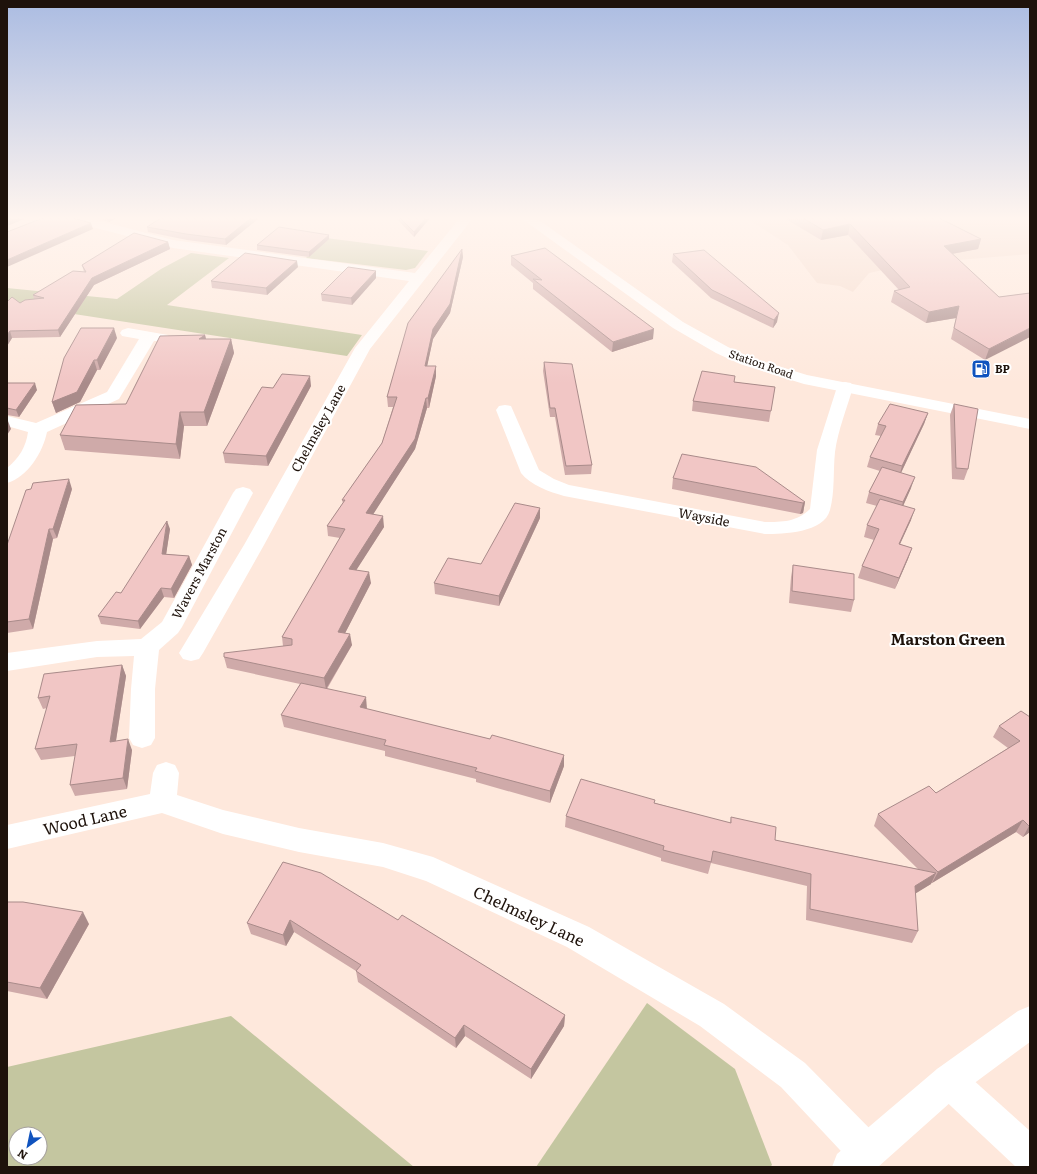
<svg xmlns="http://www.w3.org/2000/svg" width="1037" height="1174" font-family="Literata,serif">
  <rect width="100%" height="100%" fill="#fee8dc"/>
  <!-- built -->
  <path fill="#f5dacc" d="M746,218H1030V254L910,264L869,273L853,292L840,286L817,283L788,245Z"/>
  <!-- green -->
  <g fill="#c4c6a0" fill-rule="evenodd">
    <path d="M326,238L428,251L415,268L406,270L306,258Z"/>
    <path d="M191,253L229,258L167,305L362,335L347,356L61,312L7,309V288L117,299L161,269Z"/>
    <path d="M647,1003L735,1069L772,1165L770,1167H536Z"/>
    <path d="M231,1016L414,1167H7V1067ZM16,1134H40V1158H16Z"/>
  </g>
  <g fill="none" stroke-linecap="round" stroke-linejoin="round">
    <!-- street -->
    <g fill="#fff" fill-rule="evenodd">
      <path d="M67,218H89L173,240L415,273L460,218H473L370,349L264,545L203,653L199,659L191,661L183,659L179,653L244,545L355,348L409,281L173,248L69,221Z"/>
      <path d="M128,328L168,335L170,338L168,341H154L119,399L47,432C43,452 28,477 7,483V468C19,458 26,447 28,432L7,426V416L36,423L107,392L139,339L122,336L120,333L122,330Z"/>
      <path d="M845,382L851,383L853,387C847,408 838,430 835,452C833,471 835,492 830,510C824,533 783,534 765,534L564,496C550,492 530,485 521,473L496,410L499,406L505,405L511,406L539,470L554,479L569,485L765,522C782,522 797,522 810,509L817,450L837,387L839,383Z"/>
      <path d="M243,487L250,489L253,493L182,627L178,633L159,650L155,689V738L151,745L142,748L133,745L129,738L131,689L134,656L97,657L7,671V653L97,641L141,639L162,622L233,493L236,489Z"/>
      <path d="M166,762L175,765L179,773L177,795L223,810L299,828L383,843L433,857L589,927L724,1004L805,1063L880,1139L885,1152L880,1165C872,1168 862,1168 854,1165L781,1087L700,1026L567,947L426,881L383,867L299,852L223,834L162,813L7,849V825L150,794L153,773L157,765Z"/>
      <path d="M949,1064L961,1069L1030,1131V1167H1016L937,1093L932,1081L937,1069Z"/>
    </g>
    <!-- secondary -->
    <g fill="#fff" fill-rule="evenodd">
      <path d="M521,218H536L683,322L728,347L752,358L807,375L1030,419V429L804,384L740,364L716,353L673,328Z"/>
      <path d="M1030,1006V1042L961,1093L878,1167H832L837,1154L937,1069L1018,1011Z"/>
    </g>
  </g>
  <!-- wall -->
  <g fill="#cfaaa9">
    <path d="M96,218H116L109,222Z"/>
    <path d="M259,218L226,245L187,240L148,232L147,227Z"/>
    <path d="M396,218H430L414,237Z"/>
    <path d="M784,218H939L981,239L978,249L952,254L999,297L1030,293L985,360L951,339L956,318L926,323L891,302L894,291L899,290L848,235L821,240Z"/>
    <path d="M329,239L309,257L257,250V245Z"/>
    <path d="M168,242L170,249L94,285L60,337L12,338L7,346V302L20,303L34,299L33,295L84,272L82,265Z"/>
    <path d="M462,249L463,257L450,313L433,339L427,366L436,376L429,408H427L415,449L373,514L384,527L356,570L371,583L345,633L352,645L327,689L367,709L490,739L564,755V766L550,803L476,782V779L385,756V751L284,727L281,715L300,684L227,668L224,657L283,646L282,637L340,538L328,536L327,526L343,503L342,500L382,443L393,407H388L387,397Z"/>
    <path d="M673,254L777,322L773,328L711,298L672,262Z"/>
    <path d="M511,256L653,339L612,352L533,289V283L511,265Z"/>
    <path d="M298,267L267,295L212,288L211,281Z"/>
    <path d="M376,278L352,305L322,301L321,294Z"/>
    <path d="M205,335L206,339H231L234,353L207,426H184L180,459L65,450L60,435L126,404Z"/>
    <path d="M117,338L100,370H97L80,402L56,413L52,402Z"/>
    <path d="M544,362L592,465L591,474L565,475L555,417H550L543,371Z"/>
    <path d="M734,382L775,387L769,422L692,411L693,401Z"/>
    <path d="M7,383L37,390L19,417L7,415Z"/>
    <path d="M311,386L268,466L225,463L223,453L273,388Z"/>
    <path d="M954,404L968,469L964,480L952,479L950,415Z"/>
    <path d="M928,413L924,424L901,473L911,488L903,506L911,520L900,544L912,548L908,559L895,589L858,578L862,566L874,540L864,537L867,525L877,506L866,503L869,492L880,471L867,467L870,457L881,436L875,435L878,424Z"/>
    <path d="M673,478L805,502L803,513L800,514L672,489Z"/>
    <path d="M72,489L57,538L53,539L33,629L7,633V545Z"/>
    <path d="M540,518L499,606L435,594L434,583L481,564Z"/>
    <path d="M170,529L166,554L189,556L192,565L174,598L164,597L140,629L101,624L98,616L121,593Z"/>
    <path d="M793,565L854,600L851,612L789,603L791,577Z"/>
    <path d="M122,665L126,676L116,741L132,750L127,789L75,796L70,785L75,756L41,760L35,749L47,708L43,709L38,698Z"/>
    <path d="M1021,711L1030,832L1023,837L1016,832L932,883H931V884L915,893L918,931L912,943L806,920L807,886L711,863L708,874L661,861V858L565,827L566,816L655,803L730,823L731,817L775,840L918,869L874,826L878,814L936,793L1008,748L993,737L999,726Z"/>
    <path d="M283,862L398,920L565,1015L564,1026L531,1079L465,1036L456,1048L358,982L356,971L294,932L286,946L251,934L247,923Z"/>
    <path d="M7,902L89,924L47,999L7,991Z"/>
  </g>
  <!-- shaded-wall -->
  <g fill="#a98b8a">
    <path d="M11,218H27L7,226V220Z"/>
    <path d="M108,218H116L109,222Z"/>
    <path d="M251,218H259L226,245L225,239Z"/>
    <path d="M426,218H430L414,237V232Z"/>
    <path d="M91,223L93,229L7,267V260Z"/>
    <path d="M850,224L848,235L821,240L823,230Z"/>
    <path d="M329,235V239L309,257V252Z"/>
    <path d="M981,239L978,249L940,256L944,246Z"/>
    <path d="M168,242L170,249L94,285L60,337L58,330L92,278Z"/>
    <path d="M462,249L463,257L450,313L433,339L425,376V366L433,329Z"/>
    <path d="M297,261L298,267L267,295L266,288Z"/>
    <path d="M376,271V278L352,305L351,298Z"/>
    <path d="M959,306L956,318L926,323L929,312Z"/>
    <path d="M779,313L777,322L773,328L774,320Z"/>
    <path d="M114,328L117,338L100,370L97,360Z"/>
    <path d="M1030,328V337L985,360L989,349Z"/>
    <path d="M654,329L653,339L612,352L613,342Z"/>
    <path d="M10,331L12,338L7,346V335Z"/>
    <path d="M205,335L208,348L199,339Z"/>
    <path d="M231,339L234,353L207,426L204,412Z"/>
    <path d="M94,360L97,370L80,402L56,413L52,402Z"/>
    <path d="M436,366V376L429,408L428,398Z"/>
    <path d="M310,376L311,386L268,466L266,456Z"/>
    <path d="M35,383L37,390L19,417L16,410Z"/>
    <path d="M426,398L427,408L415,449L367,524L366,513Z"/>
    <path d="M180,412L184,426L180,459L176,444Z"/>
    <path d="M928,413L924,424L899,477L902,466Z"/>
    <path d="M8,421L11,429L7,435V423Z"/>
    <path d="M915,477L911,488L900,513L903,502Z"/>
    <path d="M69,479L72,489L57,538L53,529Z"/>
    <path d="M805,502L803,513L800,514L803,503Z"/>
    <path d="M540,508V518L499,606V596Z"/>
    <path d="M915,509L911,520L895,555L899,544Z"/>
    <path d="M383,516L384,527L350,580L349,569Z"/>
    <path d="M167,521L170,529L165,562L162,554Z"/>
    <path d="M49,529L53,539L33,629L29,619Z"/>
    <path d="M912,548L908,559L895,589L899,578Z"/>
    <path d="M189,556L192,565L174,598L171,589Z"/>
    <path d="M369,572L371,583L340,643L338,632Z"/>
    <path d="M161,588L164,597L140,629L138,621Z"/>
    <path d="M350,634L352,645L326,689L324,678Z"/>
    <path d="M122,665L126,676L114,753L110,742Z"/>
    <path d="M366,697L367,709L360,707Z"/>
    <path d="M128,739L132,750L127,789L123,778Z"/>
    <path d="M564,755V766L550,803V791Z"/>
    <path d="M1023,820L1016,832L932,883L938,872Z"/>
    <path d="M1030,825V832L1023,837L1029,826Z"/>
    <path d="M936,873L931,884L910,897L915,886Z"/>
    <path d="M83,912L89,924L47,999L40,988Z"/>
    <path d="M290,920L294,932L286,946L283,935Z"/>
    <path d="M565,1015L564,1026L531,1079V1069Z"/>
    <path d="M464,1025L465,1036L456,1048L455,1038Z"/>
  </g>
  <!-- building -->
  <g fill="#f1c6c5" stroke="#a98b8a">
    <path d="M43,218H73L91,223L7,260V232Z"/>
    <path d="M161,218H251L225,239L186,234L147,227Z"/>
    <path d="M400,218H426L414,232Z"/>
    <path d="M803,218H939L981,239L944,246L999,297L1030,293V328L989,349L954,328L959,306L929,312L894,291L910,287L850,224L823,230Z"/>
    <path d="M279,227L329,235L309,252L257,245Z"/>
    <path d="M134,233L168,242L92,278L58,330L10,331L7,335V302L12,297L20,303L25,300L44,298L33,295L73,271L86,272L82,265Z"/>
    <path d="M545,248L654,329L613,342L533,279L542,280L511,256Z"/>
    <path d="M462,249L450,304L433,329L425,366H436L428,398H426L415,439L366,513L383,516L349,569L369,572L338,632L350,634L324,678L224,657V653L292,645V639L282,637L345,529L327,526L345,500H342L382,443L397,397H387L408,323Z"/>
    <path d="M704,250L779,313L774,320L712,290L673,254Z"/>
    <path d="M245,253L297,261L266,288L211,281Z"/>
    <path d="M348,267L376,271L351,298L321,294Z"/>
    <path d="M81,328H114L97,360H94L77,392L52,402L64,358Z"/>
    <path d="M205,335L199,339H231L204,412H180L176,444L60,435L76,405L126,404L160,336Z"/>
    <path d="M544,362L572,364L592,465L566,466L555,408H550Z"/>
    <path d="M702,371L735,376L734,382L775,387L771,411L693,401Z"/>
    <path d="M282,374L310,376L266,456L223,453L262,387L273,388Z"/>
    <path d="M7,383H35L16,410L7,408Z"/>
    <path d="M890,404L928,413L902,466L870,457L886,426L878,424Z"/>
    <path d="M954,404L978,409L968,469L956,468Z"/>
    <path d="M682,454L756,467L805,502L803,503L673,478Z"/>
    <path d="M882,467L915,477L903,502L869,492Z"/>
    <path d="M69,479L53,529H49L29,619L7,622V545L26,490L31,489L33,483Z"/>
    <path d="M880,499L915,509L899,544L912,548L899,578L862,566L879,529L867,525Z"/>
    <path d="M515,503L540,508L499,596L434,583L448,558L481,564Z"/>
    <path d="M167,521L162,554L189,556L171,589L161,588L138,621L98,616L116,592L121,593Z"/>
    <path d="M793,565L854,574V600L792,591Z"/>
    <path d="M122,665L110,742L128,739L123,778L70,785L77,744L35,749L50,696L38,698L44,674Z"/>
    <path d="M301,683L366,697L360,707L490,739L492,735L564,755L550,791L475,771L477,768L384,745L386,740L281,715Z"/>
    <path d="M1021,711L1030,717V825L1029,826L1023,820L938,872L878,814L929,786L936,793L1020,741L999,726Z"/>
    <path d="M581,779L655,800L654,803L731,823V817L776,827L775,840L936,873L915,886L918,931L810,909L811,874L713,851L711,862L663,850L664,846L566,816Z"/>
    <path d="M283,862L321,873L398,920L402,915L565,1015L531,1069L464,1025L455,1038L356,971L361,965L290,920L283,935L247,923Z"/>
    <path d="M7,902H23L83,912L40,988L7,982Z"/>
  </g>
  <!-- sky -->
  <linearGradient id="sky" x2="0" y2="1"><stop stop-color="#abbce2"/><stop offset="0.57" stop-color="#fff5ef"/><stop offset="1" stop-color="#fff5ef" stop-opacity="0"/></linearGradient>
  <rect width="1037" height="383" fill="url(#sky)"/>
  <!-- icons -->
  <defs>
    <g id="fuel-square" transform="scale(1)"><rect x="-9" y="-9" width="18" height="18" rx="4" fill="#1053be" stroke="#fff"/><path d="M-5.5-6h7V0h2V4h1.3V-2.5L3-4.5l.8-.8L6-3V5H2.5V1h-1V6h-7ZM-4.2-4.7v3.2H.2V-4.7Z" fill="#fff"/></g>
  </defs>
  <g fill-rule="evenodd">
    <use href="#fuel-square" x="981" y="369"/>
  </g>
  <g text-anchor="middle" stroke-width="4" stroke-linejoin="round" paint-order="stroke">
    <!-- far-street labels -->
    <g font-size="11" fill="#1e120b" stroke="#fff">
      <text transform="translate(761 364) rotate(19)" y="4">Station Road</text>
    </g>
    <!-- far-poi labels -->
    <g font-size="11" font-weight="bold" fill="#1e120b" stroke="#fff" text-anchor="start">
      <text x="995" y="373">BP</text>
    </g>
    <!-- street labels -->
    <g font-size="13" fill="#1e120b" stroke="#fff">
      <text transform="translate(318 428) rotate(-61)" y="5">Chelmsley Lane</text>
      <text transform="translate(704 517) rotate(11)" y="5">Wayside</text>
      <text transform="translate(199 573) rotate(-62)" y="5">Wavers Marston</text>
    </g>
    <!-- quarter labels -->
    <g font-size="15" font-weight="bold" fill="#1e120b" stroke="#fff">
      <text x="948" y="645">Marston Green</text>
    </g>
    <!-- near-street labels -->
    <g font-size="16" fill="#1e120b" stroke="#fff">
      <text transform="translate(85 820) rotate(-13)" y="6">Wood Lane</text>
      <text transform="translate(529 916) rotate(25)" y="6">Chelmsley Lane</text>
    </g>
  </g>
  <!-- border -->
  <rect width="1037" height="1174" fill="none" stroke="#1e120b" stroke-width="16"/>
  <!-- north arrow -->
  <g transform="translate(28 1146) rotate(213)"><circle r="19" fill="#ffffff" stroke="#a5a09d"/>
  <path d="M0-3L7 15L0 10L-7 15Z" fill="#1053be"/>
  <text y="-6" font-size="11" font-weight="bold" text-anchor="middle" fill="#1e120b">N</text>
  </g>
</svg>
